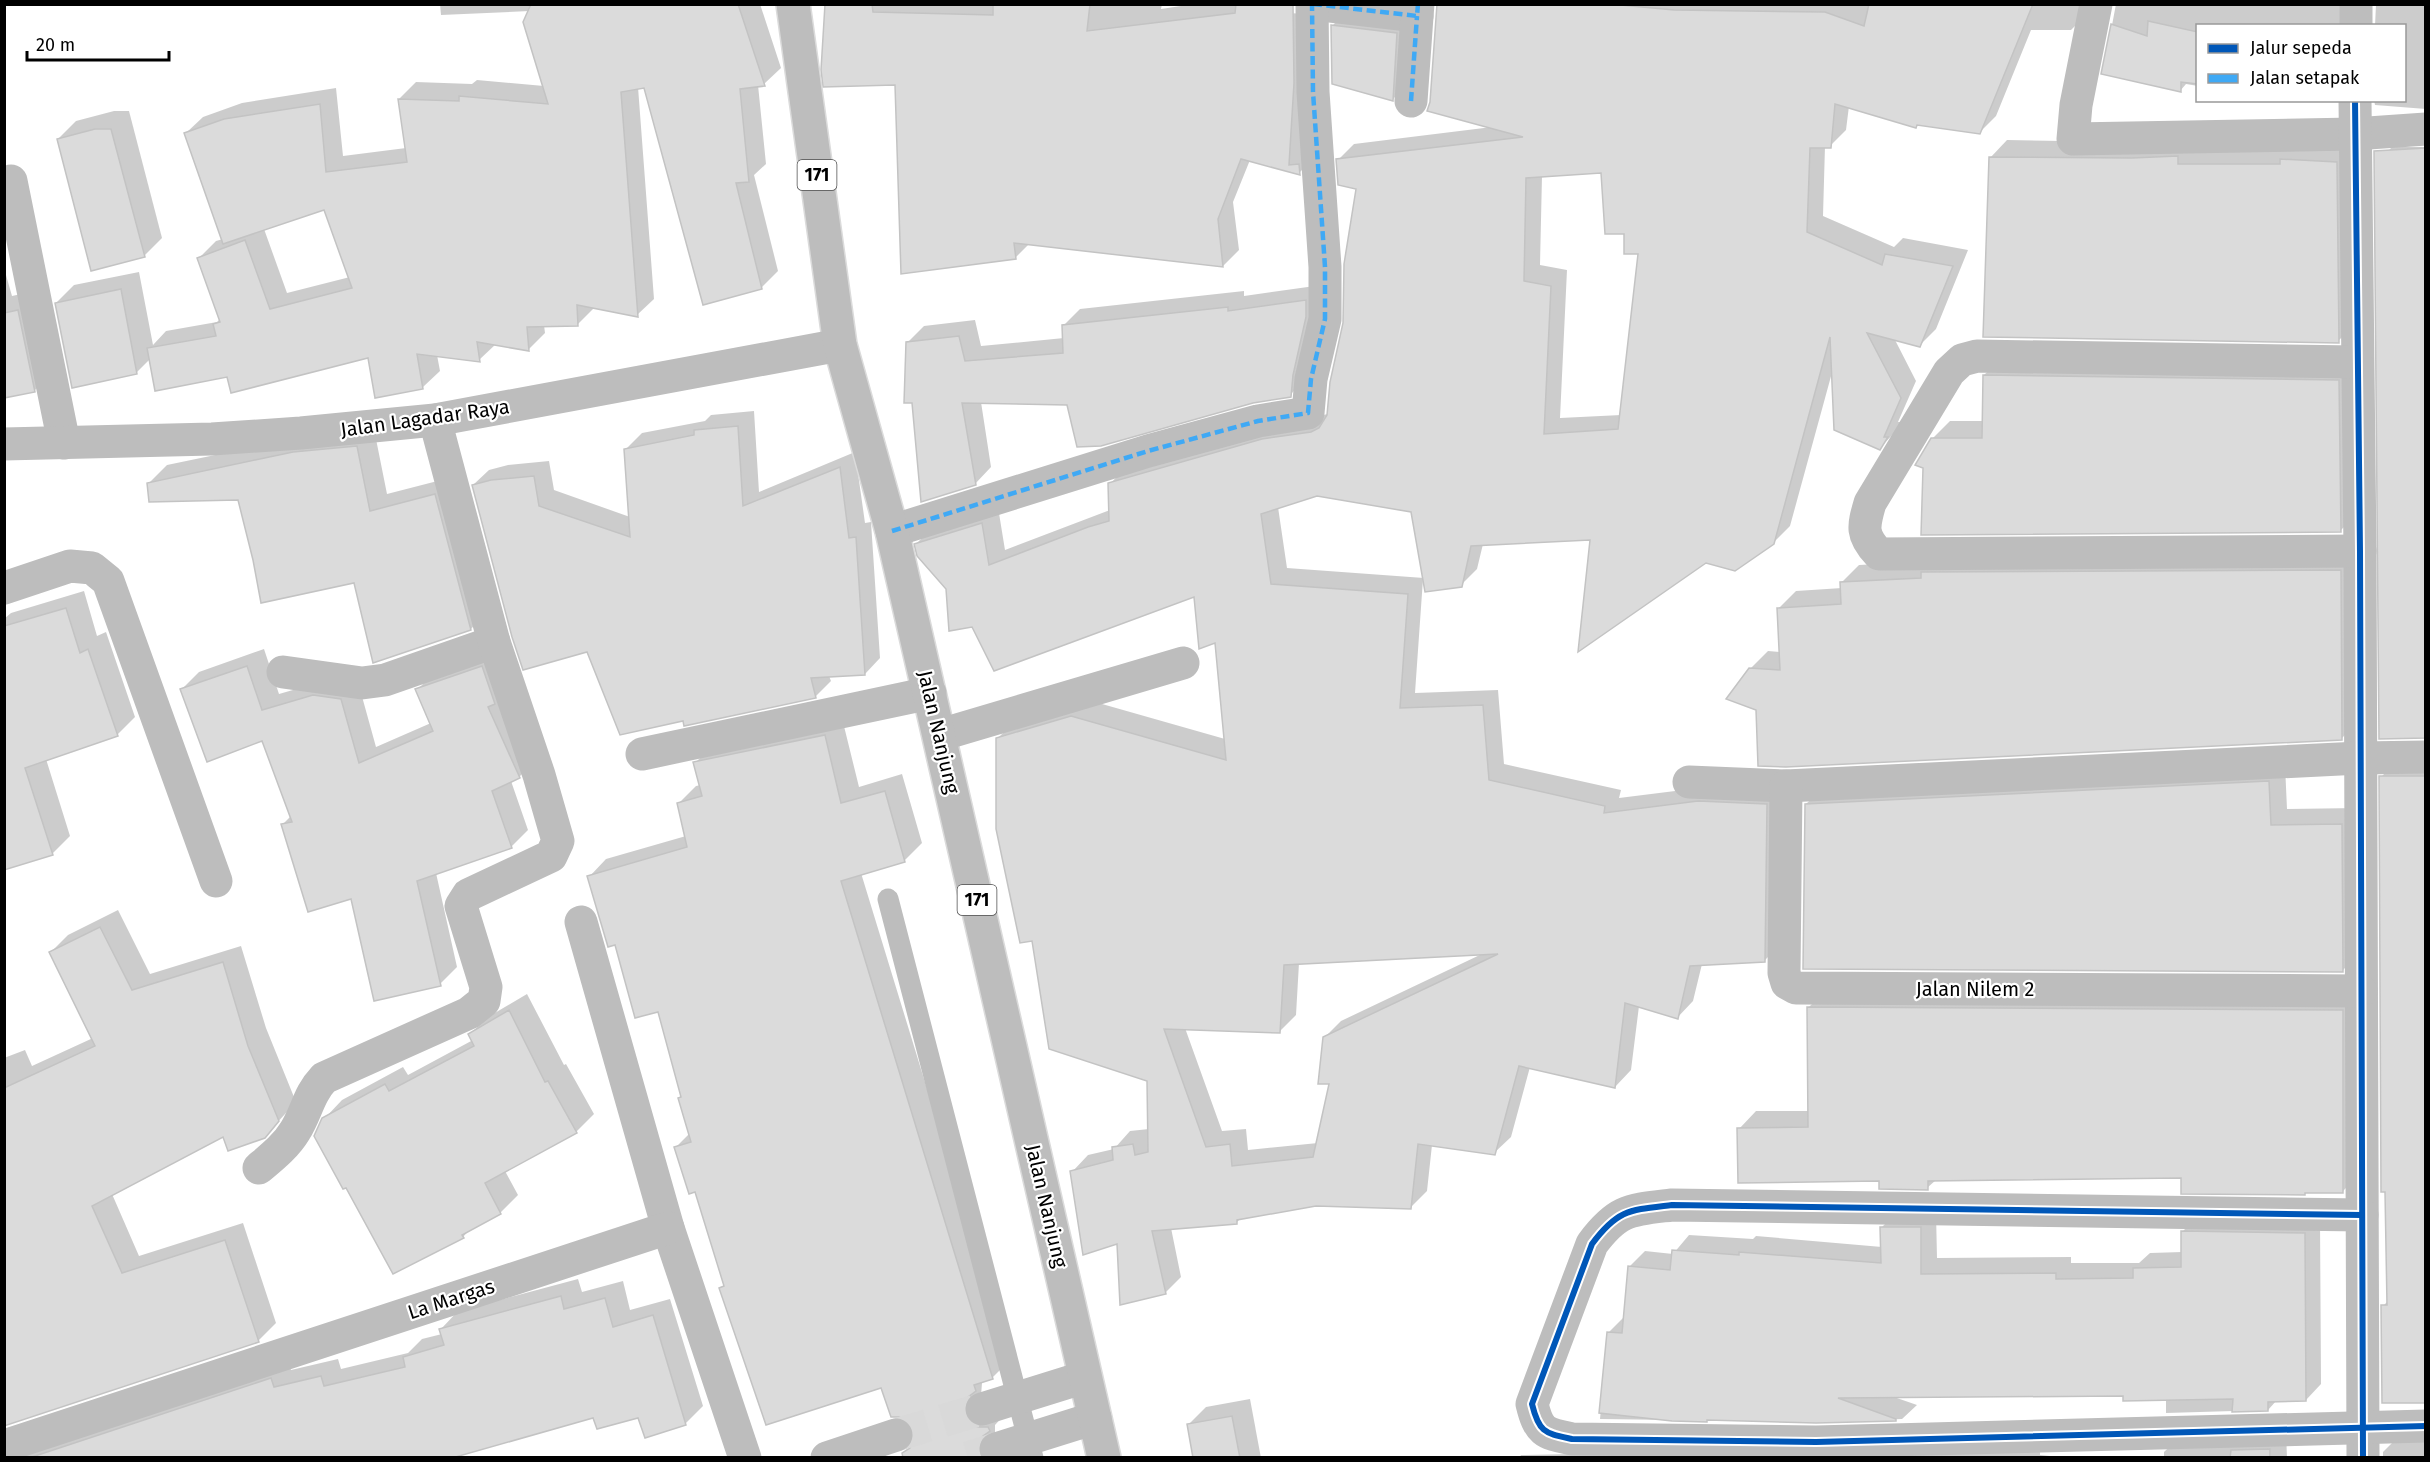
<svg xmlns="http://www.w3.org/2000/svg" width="2430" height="1462" font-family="'Fira Sans',sans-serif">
  <rect width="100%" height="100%" fill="#fff"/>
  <!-- shadow -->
  <g fill="#0003" fill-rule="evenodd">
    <path d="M440,4H760L781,68L764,84L758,85L766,164L754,175L778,271L761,288L645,86L638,87L654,299L637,315L595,307L578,324L544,325L545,333L529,349L496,344L479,360L437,355L440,371L423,387L376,396L369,356L228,375L151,358L137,372L56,303L74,285L139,272L153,345L166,331L217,322L220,319L199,258L216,241L223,239L186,133L203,117L242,103L336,88L343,156L406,148L399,99L416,82L472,84L477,80L544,86L530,11L441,15ZM324,208L350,277L287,293L264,229Z"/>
    <path d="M834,4H1162L1161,9L1194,4H1241L1239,11L1309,14L1315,157L1299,173L1250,160L1233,202L1239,250L1223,266L1029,244L1016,257L896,83Z"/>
    <path d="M1438,4H1864L1870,7V4H2089L2087,14L2071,30H2031L1996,116L1980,132L1849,106L1846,130L1830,146H1825L1823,216L1894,247L1903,238L1968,250L1936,329L1920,345L1894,338L1916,381L1898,422H1902L1896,431L1880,448L1833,369L1790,526L1773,543L1706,561L1591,539L1483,544L1477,569L1461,585L1423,579L1415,693L1498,690L1504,764L1621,790L1619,798L1715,786L1783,788L1781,944L1765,960L1702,964L1693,1001L1677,1018L1639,1006L1631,1070L1615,1087L1530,1067L1511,1137L1494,1153L1432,1145L1427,1191L1410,1208L1316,1205L1242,1217L1236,1223L1171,1228L1181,1277L1165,1293L1118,1242L1072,1172L1088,1155L1114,1149L1130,1131L1149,1129V1080L1034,939L997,739L1014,722L1088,700L1225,739L1216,641L1196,595L973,625L916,544L932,528L998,507L1005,550L1110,510V484L1126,467L1279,424L1328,414L1345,323L1357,188L1338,160L1354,144L1492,127L1431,103ZM1602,171L1625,232L1640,252L1621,415L1560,418L1567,270L1540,265L1542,176ZM1317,495L1412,511L1424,578L1287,568L1278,507ZM1484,953L1341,1021L1325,1037L1331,1083L1318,1143L1248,1150L1246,1129L1222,1131L1185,1028L1280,1031L1296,1015L1299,963Z"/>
    <path d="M2116,4H2353L2362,26H2198V86L2186,84L2180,91L2103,73Z"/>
    <path d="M2376,4H2426V109L2375,105L2374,100H2404V26H2375Z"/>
    <path d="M1350,8L1414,15L1410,82L1392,100L1332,26Z"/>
    <path d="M114,111H129L162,238L144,256L58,139L76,121Z"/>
    <path d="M2007,140L2354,146L2356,324L2338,341L1990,158Z"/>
    <path d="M2392,147H2426V737L2376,164Z"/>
    <path d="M4,268L12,296L39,290L55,370L34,391L4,397Z"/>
    <path d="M1322,285L1306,379L1290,395L1068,403L981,402L991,467L975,484L908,342L924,326L975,320L981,346L1064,338V325L1080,309L1244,291V296Z"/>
    <path d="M2002,358L2356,364L2358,513L2340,531L1933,438L1950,421H1983L1984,375Z"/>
    <path d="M754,411L759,492L855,452L865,523L871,522L880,658L865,674L829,676L831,681L815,697L684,719L588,651L473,485L489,470L508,465L549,461L554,490L630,517L626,449L642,433L705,421L711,415Z"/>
    <path d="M374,429L387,494L453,477L488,611L471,629L355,581L254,560L239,498L149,483L167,465L312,435Z"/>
    <path d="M2358,553L2359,721L2341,739L1757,709L1750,669L1768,651L1780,652L1779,608L1796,591L1842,588V582L1859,565L1934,561Z"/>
    <path d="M84,591L97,636L106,632L135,717L118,734L46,759L70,836L52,854L4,868V619L11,613Z"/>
    <path d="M264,649L279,694L331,679L358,682L376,747L431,723L417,690L434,673L499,650L536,760L519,777L511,781L528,830L511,847L436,873L457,967L440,984L352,897L283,824L291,816L262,739L182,689L199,672Z"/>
    <path d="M842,718L859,787L902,774L922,843L904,861L861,873L1010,1360L993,1377L982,1383L981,1396L1007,1412L995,1425V1437L1021,1458H905L904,1453L914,1443L915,1429L882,1386L721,1288L725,1284L696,1190L676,1147L690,1133L679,1098L682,1095L659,1010L616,943L589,877L606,859L686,836L679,803L696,786L701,785L695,763L713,745Z"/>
    <path d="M2426,760V1397L2383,1306L2388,1301L2381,777L2397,761Z"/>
    <path d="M2285,765L2287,809L2358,808L2359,954L2342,971L1806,804L1823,788Z"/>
    <path d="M118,910L150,974L241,946L266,1028L296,1102L264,1137L224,1135L112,1194L139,1256L243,1223L276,1323L258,1341L4,1425V1058L25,1050L32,1066L93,1038L51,952L68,935Z"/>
    <path d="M1826,990L2359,993L2360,1174L2343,1191L2307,1192L2305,1194L2183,1177L1936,1180L1927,1188L1881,1179L1739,1129L1756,1111H1809V1007Z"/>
    <path d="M527,994L564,1065L566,1064L594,1114L576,1132L505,1171L518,1195L500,1213L470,1229L463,1237L324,1119L342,1100L403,1067L408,1075L473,1040L470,1034L488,1017Z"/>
    <path d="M1897,1212H1936L1937,1258L2071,1257V1263H2139L2150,1253L2182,1252V1232L2198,1216L2320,1218L2321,1384L2306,1400H2277L2268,1410L2166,1413V1399L2124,1395L1894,1397L1917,1405L1902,1419L1816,1422L1600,1419L1608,1333L1624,1317L1629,1267L1645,1251L1673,1254L1689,1235L1753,1239L1756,1236L1882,1247V1227Z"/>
    <path d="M578,1279L582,1292L623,1281L630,1310L670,1299L703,1406L685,1424L639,1416H594L446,1458H4L288,1361L291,1370L338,1359L341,1369L408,1353L422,1339L442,1334L441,1329L458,1311Z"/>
    <path d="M1250,1399L1261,1458H1194L1188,1425L1206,1407Z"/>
    <path d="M2426,1428V1458H2383V1452L2401,1434Z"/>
    <path d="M2286,1432L2287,1458H2164V1452L2182,1435Z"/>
    <path d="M2040,1445V1455L2070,1458H1519L1521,1455Z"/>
  </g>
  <!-- building -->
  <g fill="#dbdbdb" stroke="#c3c3c3" stroke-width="1.5" fill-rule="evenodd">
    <path d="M531,4H738L765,86L740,89L749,182L736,183L762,289L703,305L644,88L621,92L638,317L577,305L578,326L527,327L529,351L477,342L480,362L417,354L423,389L375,398L368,358L231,393L227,377L155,391L147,348L216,336L213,324L220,322L197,258L245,240L270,309L352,288L324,210L223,244L184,133L224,119L320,104L326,172L407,162L398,99L459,101V96L548,104L523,22Z"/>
    <path d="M825,4H872L873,12L993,15V4H1090L1087,31L1235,13L1236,4H1293L1294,83L1289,165L1299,164L1300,175L1241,159L1218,219L1223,267L1014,243L1016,259L901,274L895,85L823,87L821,70Z"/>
    <path d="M1437,4H1610L1674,10L1825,12L1864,26L1869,4H2033L1980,134L1917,125L1916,128L1835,104L1831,148H1810L1807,232L1882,265L1885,254L1953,266L1920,347L1867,333L1901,398L1884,437H1888L1880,450L1834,430L1830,337L1774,544L1735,571L1706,563L1578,652L1590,540L1471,546L1462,587L1425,592L1411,512L1317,496L1261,514L1271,584L1408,594L1400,708L1483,705L1489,780L1605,806L1604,813L1698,801L1767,804L1765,962L1690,966L1678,1019L1625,1003L1615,1088L1519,1066L1495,1155L1418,1144L1411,1209L1316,1206L1237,1220V1224L1152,1231L1166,1294L1120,1305L1117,1244L1083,1255L1070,1171L1113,1160L1112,1147L1133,1144L1135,1155L1148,1152L1147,1081L1049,1049L1032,941L1020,943L996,829V738L1071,716L1226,760L1215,643L1199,649L1194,597L994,671L972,627L949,631L946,589L917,556L914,544L982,523L989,565L1088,527L1109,521L1108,483L1262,439L1311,432L1319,428L1327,415L1330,382L1343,323L1344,264L1356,189L1338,185L1336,159L1523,137L1427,111L1430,102ZM1601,173L1605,234H1624V254H1638L1618,429L1544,434L1551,286L1524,281L1526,178ZM1498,954L1323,1037L1318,1084H1329L1313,1157L1232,1166L1230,1144L1206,1147L1164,1029L1280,1033L1284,965Z"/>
    <path d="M2148,21L2198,32V84L2181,82V92L2101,74L2111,24L2147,36Z"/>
    <path d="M1331,25L1397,33L1393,101L1332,84Z"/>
    <path d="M95,129H111L145,257L91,271L57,139Z"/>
    <path d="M2426,148V738L2379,739L2374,151Z"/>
    <path d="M2178,156V164H2280V159L2337,162L2339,343L1983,337L1989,157L2132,158Z"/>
    <path d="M121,289L137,374L72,388L55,303Z"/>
    <path d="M1306,300V317L1293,375L1291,397L1253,403L1101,446L1077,447L1067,405L962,403L976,485L921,502L912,403H904L906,342L959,336L965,361L1063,353L1062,325L1228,307V311Z"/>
    <path d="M18,310L35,392L4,398V313Z"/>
    <path d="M1983,375L2339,380L2341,532L1921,535L1923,468L1915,465L1931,438H1982Z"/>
    <path d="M738,426L743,506L840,467L849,538L856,537L865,675L811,678L816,698L684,726L683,721L620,735L587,652L523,670L512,637L472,485L491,480L534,476L539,506L630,537L624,449L694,435V430Z"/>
    <path d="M357,446L370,511L435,494L471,630L373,663L354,583L261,603L253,560L238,500L149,502L147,483L293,452Z"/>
    <path d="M2341,570L2342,740L1786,767L1758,766L1756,710L1726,699L1749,668L1780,670L1777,608L1841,604L1840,582L1921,578V572Z"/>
    <path d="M66,608L80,653L88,649L118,736L25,768L53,855L4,870V626Z"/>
    <path d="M247,666L262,710L313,695L341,699L359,763L433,731L415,689L482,666L495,704L488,707L520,778L492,791L512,848L417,881L441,986L374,1001L351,899L308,912L281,824L292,822L262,741L207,762L180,689Z"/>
    <path d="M825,735L841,803L885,791L905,862L841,881L993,1379L974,1385L976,1391L968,1397L964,1405V1414L969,1422L977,1427H988L990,1431L983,1436L978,1444L980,1458H903L902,1453L910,1448L914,1439V1430L908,1421L899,1417H891L881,1388L766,1425L719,1288L724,1286L695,1192L689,1194L674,1147L691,1142L678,1098L681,1097L658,1012L635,1018L615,945L608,947L587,876L687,847L677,803L702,796L693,762Z"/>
    <path d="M2379,776H2426V1403H2382L2381,1305H2387L2385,1192H2381Z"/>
    <path d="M2269,781L2271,825L2342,824L2343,972L1803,969L1805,804Z"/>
    <path d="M100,927L132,990L223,962L248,1046L279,1121L265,1138L228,1151L223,1137L92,1206L122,1273L225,1240L259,1342L4,1426V1088L95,1046L49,952Z"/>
    <path d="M1807,1007L2343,1010V1193H2305V1195L2181,1194V1178L1928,1181V1190L1879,1189V1181L1738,1183L1737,1128L1808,1127Z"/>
    <path d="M509,1010L545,1082L548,1081L577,1133L485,1183L501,1214L462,1235L464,1238L393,1274L346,1188L343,1189L314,1136L322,1118L385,1084L389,1091L474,1046L468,1034Z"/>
    <path d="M1880,1227H1921V1274L2056,1273V1279L2133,1278V1268L2181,1267V1231L2305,1233L2306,1401L2268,1402V1411L2232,1412L2233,1399L2123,1401V1396L1838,1398L1896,1419V1421L1816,1423L1707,1420V1422L1672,1421L1599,1413L1607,1332L1622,1333L1628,1266L1670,1270L1672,1250L1739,1255V1252L1881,1263Z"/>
    <path d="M561,1296L564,1309L605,1298L613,1327L653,1315L686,1425L645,1438L638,1418L597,1429L593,1418L452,1458H29L271,1378L274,1387L321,1376L324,1386L405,1367L403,1357L444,1345L439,1329Z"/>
    <path d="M1232,1416L1240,1458H1193L1187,1424Z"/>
    <path d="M2270,1449V1458H2230L2231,1450Z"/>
  </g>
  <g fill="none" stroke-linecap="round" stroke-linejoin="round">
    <!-- minor-tunnel -->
    <g stroke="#d9d9d9" stroke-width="33" stroke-dasharray="33 16" stroke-linecap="butt">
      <path d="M896,1435L982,1409"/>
      <path d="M968,1458L996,1449"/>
    </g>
    <!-- primary casing -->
    <g stroke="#dbdbdb" stroke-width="36">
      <path id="primary" d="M793,4L840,345L892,531L1104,1458"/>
    </g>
    <!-- service -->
    <path stroke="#bdbdbd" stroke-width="21" d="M888,899L1033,1458"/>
    <!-- minor -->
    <g stroke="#bdbdbd" stroke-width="33">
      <path d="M1313,4L1417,16L1418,4"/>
      <path d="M2096,4L2076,105L2073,139L2354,134L2426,129"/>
      <path d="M2356,26V4"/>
      <path d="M2355,100L2360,551L2363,1458"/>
      <path d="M1411,101L1417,16"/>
      <path d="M11,181L64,443"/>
      <path d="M2356,362L1977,356L1962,360L1949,372L1870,503C1863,527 1861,535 1879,554L2360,551"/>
      <path d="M4,444L212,439L301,433L435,420L840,345"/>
      <path d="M892,531L1148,451L1258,421L1308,413L1311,379L1325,319V267L1313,92L1312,4"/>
      <path d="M4,588L70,566L92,568L108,581L216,881"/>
      <path d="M283,672L362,683L385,680L494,642"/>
      <path d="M940,735L1183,663"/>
      <path d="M642,754L930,693"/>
      <path d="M1689,782L1786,786L2360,758L2426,757"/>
      <path d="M1786,786L1784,973L1787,983L1796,988L2361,991"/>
      <path d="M581,922L668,1228L745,1458"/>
      <path d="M259,1168C272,1157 286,1146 295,1131C307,1112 308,1095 324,1078L469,1013L484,1001L486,987L461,906L468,895L551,856L558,841L539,775L494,642L435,420"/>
      <path d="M2362,1215L1672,1205C1630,1210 1618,1209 1592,1244L1532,1404C1539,1433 1545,1433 1572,1439L1816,1442L2426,1426"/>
      <path d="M982,1409L1085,1377"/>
      <path d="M4,1446L668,1228"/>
      <path d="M996,1449L1095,1418"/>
      <path d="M827,1458L896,1435"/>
    </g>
    <!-- primary -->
    <use href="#primary" stroke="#bdbdbd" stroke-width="33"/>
    <!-- quiet -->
    <g stroke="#3fa9f5" stroke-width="4.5" stroke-dasharray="9 4.5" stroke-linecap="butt">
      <path d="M1313,4L1417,16L1418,4"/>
      <path d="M1411,101L1417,16"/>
      <path d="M892,531L1148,451L1258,421L1308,413L1311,379L1325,319V267L1313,92L1312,4"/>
    </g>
    <!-- cycleway casing -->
    <g stroke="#fff" stroke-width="10">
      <g id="cycleway">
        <path d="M2355,100L2360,551L2363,1458"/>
        <path d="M2362,1215L1672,1205C1630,1210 1618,1209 1592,1244L1532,1404C1539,1433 1545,1433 1572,1439L1816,1442L2426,1426"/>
      </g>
    </g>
    <!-- cycleway -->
    <use href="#cycleway" stroke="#0057b8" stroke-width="6"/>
  </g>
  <g text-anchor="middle" stroke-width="4.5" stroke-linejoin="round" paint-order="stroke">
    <!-- shield labels -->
    <g fill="#fff" stroke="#4c4c4c" stroke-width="1.5">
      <rect x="797.5" y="160" width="39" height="30" rx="4.5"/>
      <rect x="957.5" y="885" width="39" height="30" rx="4.5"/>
    </g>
    <g font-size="18" font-weight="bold" fill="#000">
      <text x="817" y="181">171</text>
      <text x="977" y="906">171</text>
    </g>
    <!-- street labels -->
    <g font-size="20" fill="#000" stroke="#fff">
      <text transform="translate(425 418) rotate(-8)" y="7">Jalan Lagadar Raya</text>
      <text transform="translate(939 732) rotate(77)" y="7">Jalan Nanjung</text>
      <text x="1975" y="996">Jalan Nilem 2</text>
      <text transform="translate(1047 1206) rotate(77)" y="7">Jalan Nanjung</text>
      <text transform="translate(451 1299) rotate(-18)" y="7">La Margas</text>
    </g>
  </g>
  <!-- border -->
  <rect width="2430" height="1462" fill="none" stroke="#000000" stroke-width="12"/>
  <!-- legend -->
  <rect x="2196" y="24" width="210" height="78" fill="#ffffff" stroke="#999999" stroke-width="1.5"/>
  <rect x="2208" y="44" width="30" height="9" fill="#0057b8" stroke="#999999" stroke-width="1.5"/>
  <text x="2250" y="54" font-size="18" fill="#000000">Jalur sepeda</text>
  <rect x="2208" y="74" width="30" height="9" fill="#3fa9f5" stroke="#999999" stroke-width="1.5"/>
  <text x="2250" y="84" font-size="18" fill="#000000">Jalan setapak</text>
  <!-- scale -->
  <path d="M27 51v9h142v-9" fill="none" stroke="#000000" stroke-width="3"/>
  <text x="36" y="51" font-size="18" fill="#000000" stroke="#ffffff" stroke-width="4.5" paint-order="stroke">20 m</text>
</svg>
